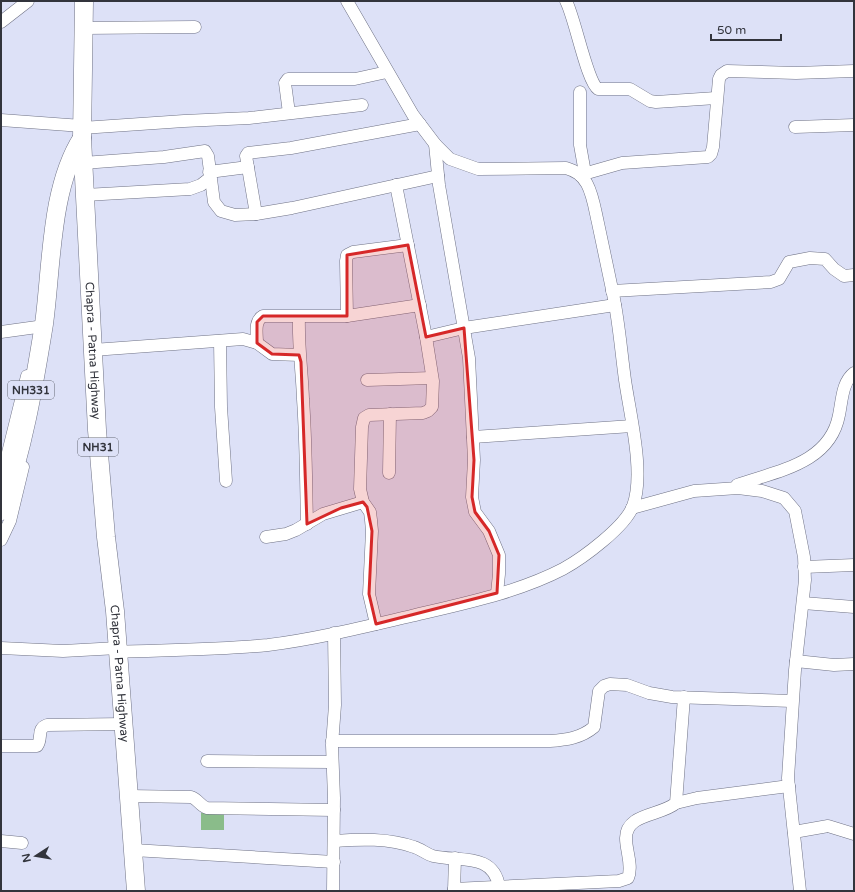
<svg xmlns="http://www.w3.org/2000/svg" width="855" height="892" font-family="'Varela Round',sans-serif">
  <rect width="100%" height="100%" fill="#dde1f7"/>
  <!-- building -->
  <rect fill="#8abc8a" x="201" y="813" width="23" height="17"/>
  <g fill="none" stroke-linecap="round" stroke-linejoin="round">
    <!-- minor casing -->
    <g stroke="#6f7285" stroke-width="13">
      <g id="minor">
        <path d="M566,1C575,18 587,82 598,89H630L650,101L656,102L716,98"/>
        <path d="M1,22L28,1"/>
        <path d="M83,28L195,27"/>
        <path d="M580,92V145L585,173"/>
        <path d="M289,113L285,83L288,79H355L387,72"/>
        <path d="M1,120L82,126"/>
        <path d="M795,127L854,125"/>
        <path d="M82,128L184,121L249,118L362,105"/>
        <path d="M435,144L439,185L469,358L474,460L472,497L475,512L489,531L499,555V574L497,593"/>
        <path d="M83,163L164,157L205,151L208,156L214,202L221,211L235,215L256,214L292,208L438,176"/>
        <path d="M209,172L248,167"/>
        <path d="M580,175L622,163L708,157L711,154L713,147L719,79L721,75L727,71L796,73L854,71"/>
        <path d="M85,195L190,189L201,185L210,178"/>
        <path d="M256,214L246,156L248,153L291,148L420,124"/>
        <path d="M612,291L771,282L779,279L789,262L810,258L825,259L834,269L844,276L854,275"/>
        <path d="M347,316L346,261L347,255L353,252L408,245"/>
        <path d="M299,317C298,345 302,371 303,399C306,441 306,482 307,524"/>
        <path d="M1,332L37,327"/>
        <path d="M426,337L464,328L615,305"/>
        <path d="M220,341L221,407L226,481"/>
        <path d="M257,343C257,333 254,321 263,316H347L420,305"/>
        <path d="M93,350L243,339L257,343L272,354L299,355"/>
        <path d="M367,380L432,378"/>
        <path d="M473,437L632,426"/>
        <path d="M389,473L390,414"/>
        <path d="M1,481L27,376"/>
        <path d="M737,485C776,471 830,464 839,415C842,401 842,382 854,373"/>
        <path d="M632,508L694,491L738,488L762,491L784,498L795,511L804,557L805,580L795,670L788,778L800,891"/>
        <path d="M266,537L286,534L296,530L323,514L363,502"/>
        <path d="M1,540L10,521L23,467"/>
        <path d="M804,567L854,565"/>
        <path d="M803,603L854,607"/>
        <path d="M376,624L369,594L372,531L371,520L370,512L363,502L360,489L362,427L364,418L369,415L423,413L428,411L432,407L433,381L426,337L396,185"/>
        <path d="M1,648L63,651L118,648"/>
        <path d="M118,652C168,650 219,650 268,645C316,639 364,627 411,616C461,604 517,593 563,569C583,558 625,527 633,506C645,473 630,415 625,380C621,351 619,322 613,294C608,271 603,247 598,223C595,210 593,195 587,184C582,175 576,171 566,168L478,169L450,159L435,144L413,115L347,1"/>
        <path d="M796,661L834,665L854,664"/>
        <path d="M332,741H550C566,740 581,738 594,727L599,691L604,686L610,684L627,685L649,693L672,697L792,701"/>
        <path d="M1,746H37C43,738 36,729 47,725L124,724"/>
        <path d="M207,761L332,762"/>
        <path d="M129,796L191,797C198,799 200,806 207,808L334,810"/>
        <path d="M676,803L697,798L789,786"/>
        <path d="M794,832L828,826L854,834"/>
        <path d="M1,841L22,843"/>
        <path d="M334,841C360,839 389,838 414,847C421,849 426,854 433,856C458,862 494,852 499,887"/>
        <path d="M133,850L334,862"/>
        <path d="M454,889L619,881L628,878C633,866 626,851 626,838C626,813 661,816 676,803L684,697"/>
        <path d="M333,891L334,798L332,745L335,705L334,633"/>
        <path d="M454,891L455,858"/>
      </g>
    </g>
    <!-- highway casing -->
    <g stroke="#6f7285" stroke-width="19">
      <g id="highway">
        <path id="s1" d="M84,1L82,138L97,430L106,537L115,611L136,891"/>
        <path d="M1,511C23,451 34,386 44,324C52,265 50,188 82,138"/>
      </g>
    </g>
    <!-- minor -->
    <use href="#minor" stroke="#fff" stroke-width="12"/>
    <!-- highway -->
    <use href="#highway" stroke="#fff" stroke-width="18"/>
  </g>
  <!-- marked area -->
  <path fill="#d62828" fill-opacity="0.2" stroke="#d62828" stroke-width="3" stroke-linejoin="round" d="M408,245L426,337L464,328L474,460L472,497L475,512L489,531L499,555L497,593L376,624L369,594L372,531L367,507L363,502L341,508L307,524L301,362L299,355L272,354L257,343V322L263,316H347V255Z"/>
  <g text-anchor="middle" stroke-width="3.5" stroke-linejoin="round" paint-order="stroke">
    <!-- shield labels -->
    <g fill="#dde1f7" stroke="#656874" stroke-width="1">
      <rect x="8" y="381" width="46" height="18" rx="3"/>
      <rect x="78" y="438" width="40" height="18" rx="3"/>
    </g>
    <g font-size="11" font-weight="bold" fill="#32343c">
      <text x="31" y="394">NH331</text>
      <text x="98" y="451">NH31</text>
    </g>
    <!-- street labels -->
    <g font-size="12" fill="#32343c" stroke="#dde1f7">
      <text dy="4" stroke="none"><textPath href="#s1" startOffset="350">Chapra - Patna Highway</textPath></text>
      <text dy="4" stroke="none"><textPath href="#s1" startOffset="674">Chapra - Patna Highway</textPath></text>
    </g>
  </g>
  <!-- border -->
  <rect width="855" height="892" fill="none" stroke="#32343c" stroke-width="4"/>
  <!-- north arrow -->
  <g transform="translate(36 856) rotate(258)" stroke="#dde1f7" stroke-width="3" paint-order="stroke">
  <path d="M0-3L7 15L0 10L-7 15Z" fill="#32343c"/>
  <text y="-6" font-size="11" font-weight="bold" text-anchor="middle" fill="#32343c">N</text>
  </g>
  <!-- scale -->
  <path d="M711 34v6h70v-6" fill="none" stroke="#32343c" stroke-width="2"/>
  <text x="717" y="34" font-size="12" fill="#32343c" stroke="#dde1f7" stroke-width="3" paint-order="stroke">50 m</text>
</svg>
